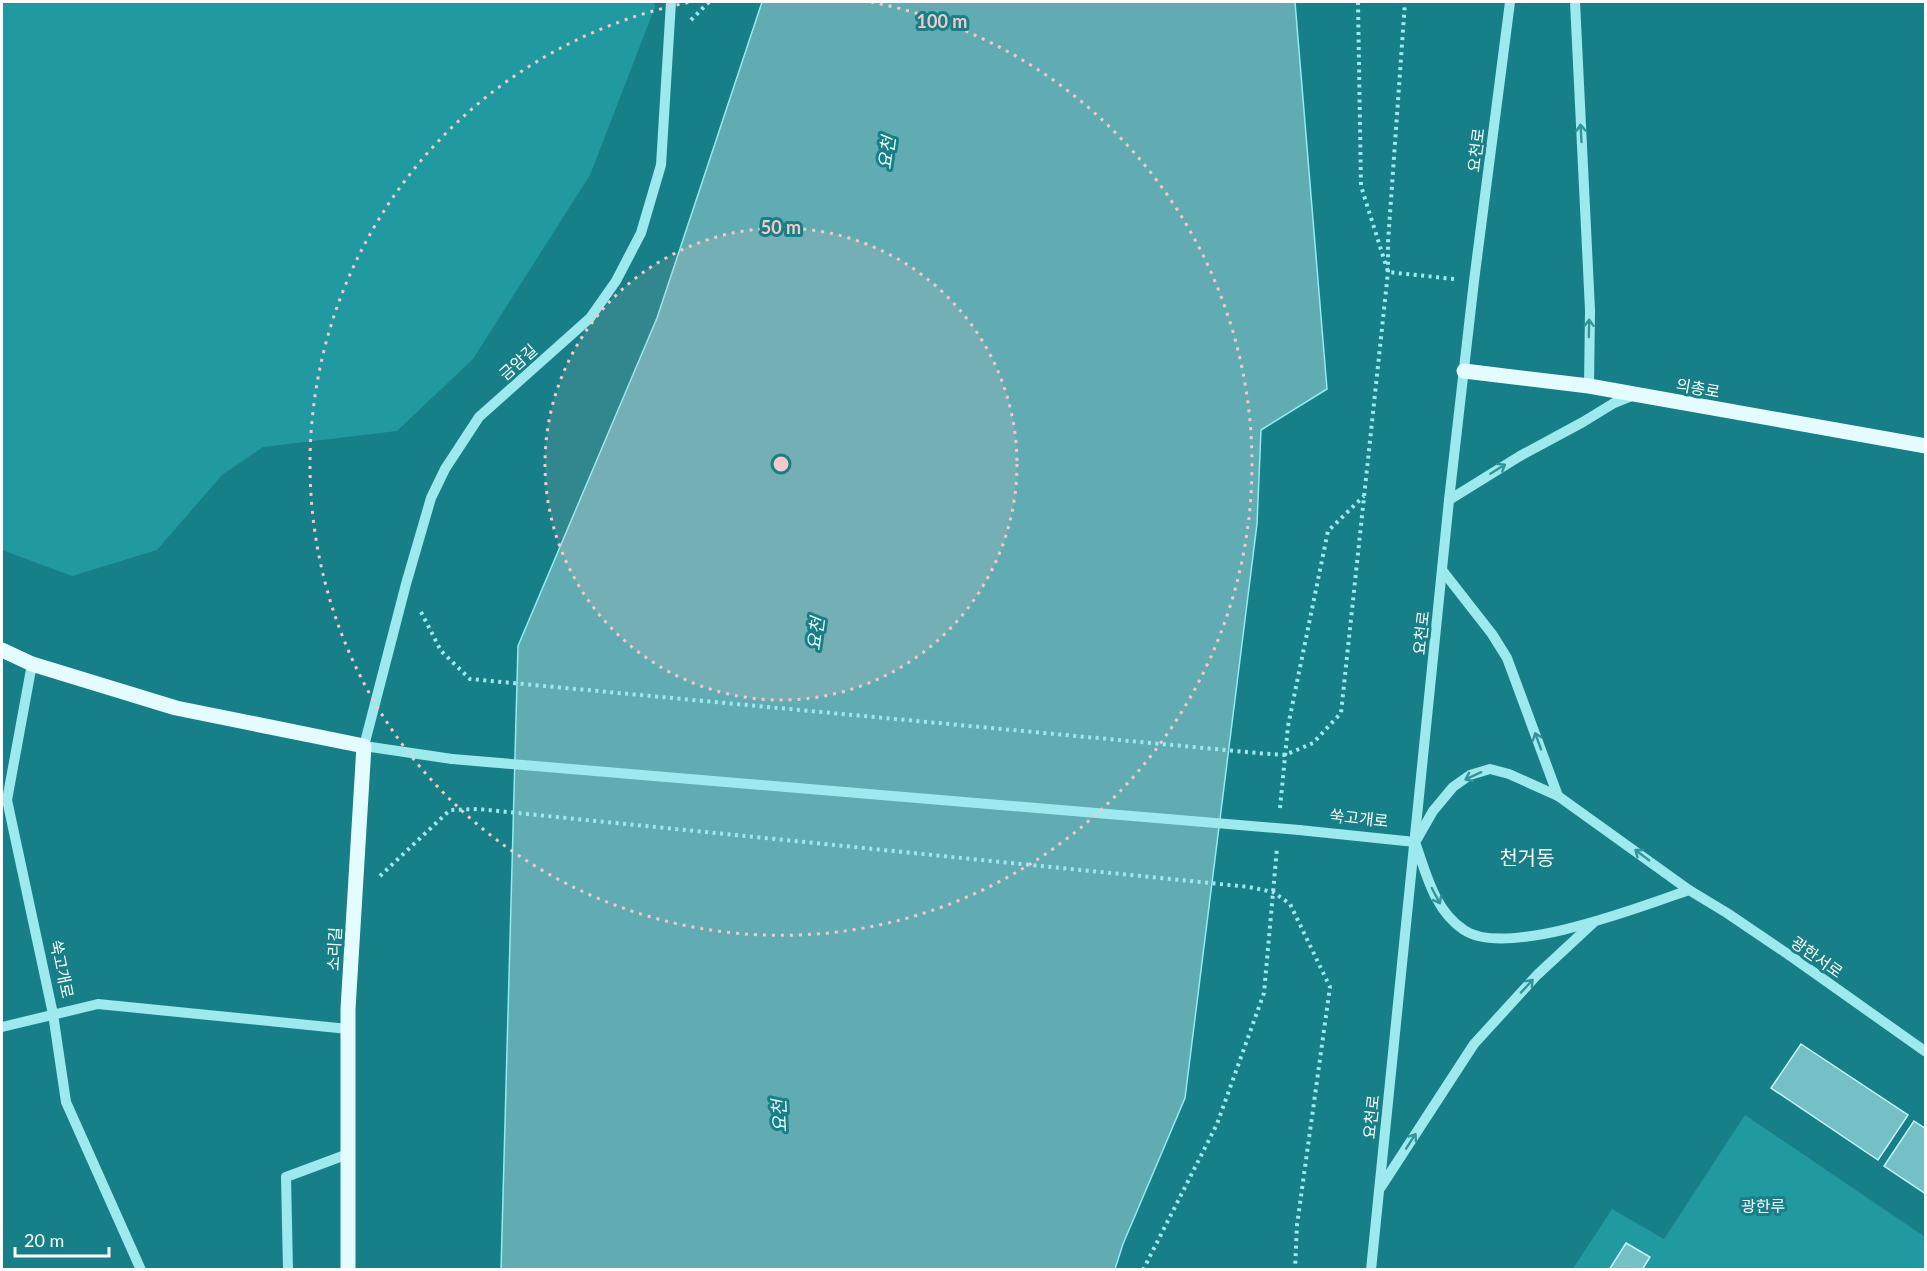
<svg xmlns="http://www.w3.org/2000/svg" width="1927" height="1271" font-family="Lato,'Noto Sans KR',sans-serif">
  <rect width="100%" height="100%" fill="#177f87"/>
  <!-- green -->
  <g fill="#2099a0">
    <path d="M2,2H654L655,7L590,175L473,359L397,431L263,447L222,475L157,550L72,576L2,550Z"/>
    <path d="M1745,1115L1925,1237V1269L1572,1270L1612,1209L1664,1239Z"/>
  </g>
  <!-- water -->
  <path fill="#61acb2" stroke="#90ecf0" stroke-width="1.5" d="M762,2H1295L1327,389L1261,430L1257,524L1185,1098L1123,1244L1115,1269L501,1270L518,646L657,318Z"/>
  <!-- building -->
  <g fill="#74c0c6" stroke="#c4f7fa" stroke-width="1.5">
    <path d="M1801,1044L1908,1115L1878,1160L1771,1088Z"/>
    <path d="M1914,1121L1926,1129V1194L1884,1166Z"/>
    <path d="M1626,1243L1650,1257L1642,1270H1609Z"/>
  </g>
  <g fill="none" stroke-linecap="round" stroke-linejoin="round">
    <!-- path -->
    <g stroke="#9ee9ed" stroke-width="4" stroke-dasharray="3 4.5" stroke-linecap="butt">
      <path d="M1358,2L1361,186L1388,272L1454,279"/>
      <path d="M691,20L709,2"/>
      <path d="M421,612L441,651L470,679L1257,753L1285,755L1313,743L1341,713L1388,272V242L1405,2"/>
      <path d="M1280,808L1288,726L1328,531L1364,496"/>
      <path d="M380,876L450,810L478,809L1249,887L1273,892L1290,904L1330,987L1297,1225L1295,1270"/>
      <path d="M1143,1270L1217,1124L1264,993L1277,848"/>
    </g>
    <!-- minor -->
    <g stroke="#9ee9ed" stroke-width="10">
      <path d="M1575,2L1590,310L1589,386"/>
      <path d="M1449,500L1520,456L1583,422L1614,403L1634,395"/>
      <path d="M1442,570L1492,634L1507,658L1558,796"/>
      <path d="M32,664L7,800L53,1014L66,1102L141,1270"/>
      <path d="M452,759L364,746L406,584L431,498L445,469L479,417L590,318L616,281L641,233L661,165L671,2"/>
      <path d="M1299,830L1415,842"/>
      <path d="M1417,839L1433,811L1453,787L1470,775L1490,769L1509,774L1558,796L1689,890L1727,913L1792,957L1926,1052"/>
      <path d="M1416,845C1427,876 1435,911 1464,930C1506,959 1643,906 1689,890"/>
      <path d="M2,1027L98,1004L348,1029"/>
      <path d="M1381,1187L1474,1044L1537,975L1593,923"/>
      <path d="M288,1270L286,1177L348,1154"/>
      <path d="M1371,1270L1449,500L1474,281L1510,2"/>
    </g>
    <!-- major -->
    <g stroke="#e4fcff" stroke-width="15">
      <path d="M1464,371L1589,386L1926,446"/>
      <path d="M2,650L32,664L176,708L364,746L348,1009V1270"/>
    </g>
    <!-- minor-bridge -->
    <path stroke="#9ee9ed" stroke-width="10" d="M452,759L1299,830"/>
  </g>
  <!-- one-way arrows -->
  <defs><path id="oneway-shaft" d="M-6 0H5M1.5-3L5.5 0L1.5 3" fill="none" stroke-width="1.6" stroke-linecap="round" stroke-linejoin="round" transform="scale(1.5)"/></defs>
  <g stroke="#32949b">
    <use href="#oneway-shaft" transform="translate(1581 133) rotate(-93)"/>
    <use href="#oneway-shaft" transform="translate(1589 328) rotate(-89)"/>
    <use href="#oneway-shaft" transform="translate(1498 469) rotate(-32)"/>
    <use href="#oneway-shaft" transform="translate(1538 741) rotate(-110)"/>
    <use href="#oneway-shaft" transform="translate(1473 776) rotate(155)"/>
    <use href="#oneway-shaft" transform="translate(1642 855) rotate(-143)"/>
    <use href="#oneway-shaft" transform="translate(1436 896) rotate(62)"/>
    <use href="#oneway-shaft" transform="translate(1527 986) rotate(-47)"/>
    <use href="#oneway-shaft" transform="translate(1411 1141) rotate(-57)"/>
  </g>
  <!-- distance rings -->
  <circle cx="781" cy="464" r="236" fill="#f5c9c9" fill-opacity=".12"/>
  <g fill="none" stroke="#f5c9c9" stroke-width="3" stroke-dasharray="3 6">
    <circle cx="781" cy="464" r="236"/>
    <path d="M871 2A471 471 0 1 1 691 2"/>
  </g>
  <g text-anchor="middle" stroke-width="6" stroke-linejoin="round" paint-order="stroke">
    <!-- street labels -->
    <g font-size="16" fill="#fff" stroke="#177f87">
      <text transform="translate(1476 150) rotate(-83)" y="6">요천로</text>
      <text transform="translate(518 362) rotate(-42)" y="6">금암길</text>
      <text transform="translate(1698 388) rotate(10)" y="6">의총로</text>
      <text transform="translate(1421 633) rotate(-84)" y="6">요천로</text>
      <text transform="translate(1359 818) rotate(6)" y="6">쑥고개로</text>
      <text transform="translate(334 949) rotate(-87)" y="6">소리길</text>
      <text transform="translate(1817 957) rotate(35)" y="6">광한서로</text>
      <text transform="translate(62 969) rotate(78)" y="6">쑥고개로</text>
      <text transform="translate(1371 1117) rotate(-84)" y="6">요천로</text>
    </g>
    <!-- park labels -->
    <g font-size="16" fill="#edfdfe" stroke="#177f87">
      <text x="1763" y="1212">광한루</text>
    </g>
    <!-- water labels -->
    <g font-size="18" font-style="italic" fill="#eefcfd" stroke="#177f87">
      <text transform="translate(887 153) rotate(-82)" y="6">요천</text>
      <text transform="translate(816 634) rotate(-82)" y="6">요천</text>
      <text transform="translate(780 1116) rotate(-93)" y="6">요천</text>
    </g>
    <!-- quarter labels -->
    <g font-size="20" fill="#fff" stroke="#177f87">
      <text x="1527" y="865">천거동</text>
    </g>
  </g>
  <circle cx="781" cy="464" r="9" fill="#f5c9c9" stroke="#177f87" stroke-width="3"/>
  <g font-size="18" text-anchor="middle" font-weight="bold" fill="#f5c9c9" stroke="#177f87" stroke-width="6" stroke-linejoin="round" paint-order="stroke">
    <text x="942" y="28">100 m</text>
    <text x="781" y="234">50 m</text>
  </g>
  <!-- border -->
  <rect width="1927" height="1271" fill="none" stroke="#ffffff" stroke-width="6"/>
  <!-- scale -->
  <path d="M15 1247v9h94v-9" fill="none" stroke="#ffffff" stroke-width="3"/>
  <text x="24" y="1247" font-size="18" fill="#ffffff" stroke="#177f87" stroke-width="4.5" paint-order="stroke">20 m</text>
</svg>
